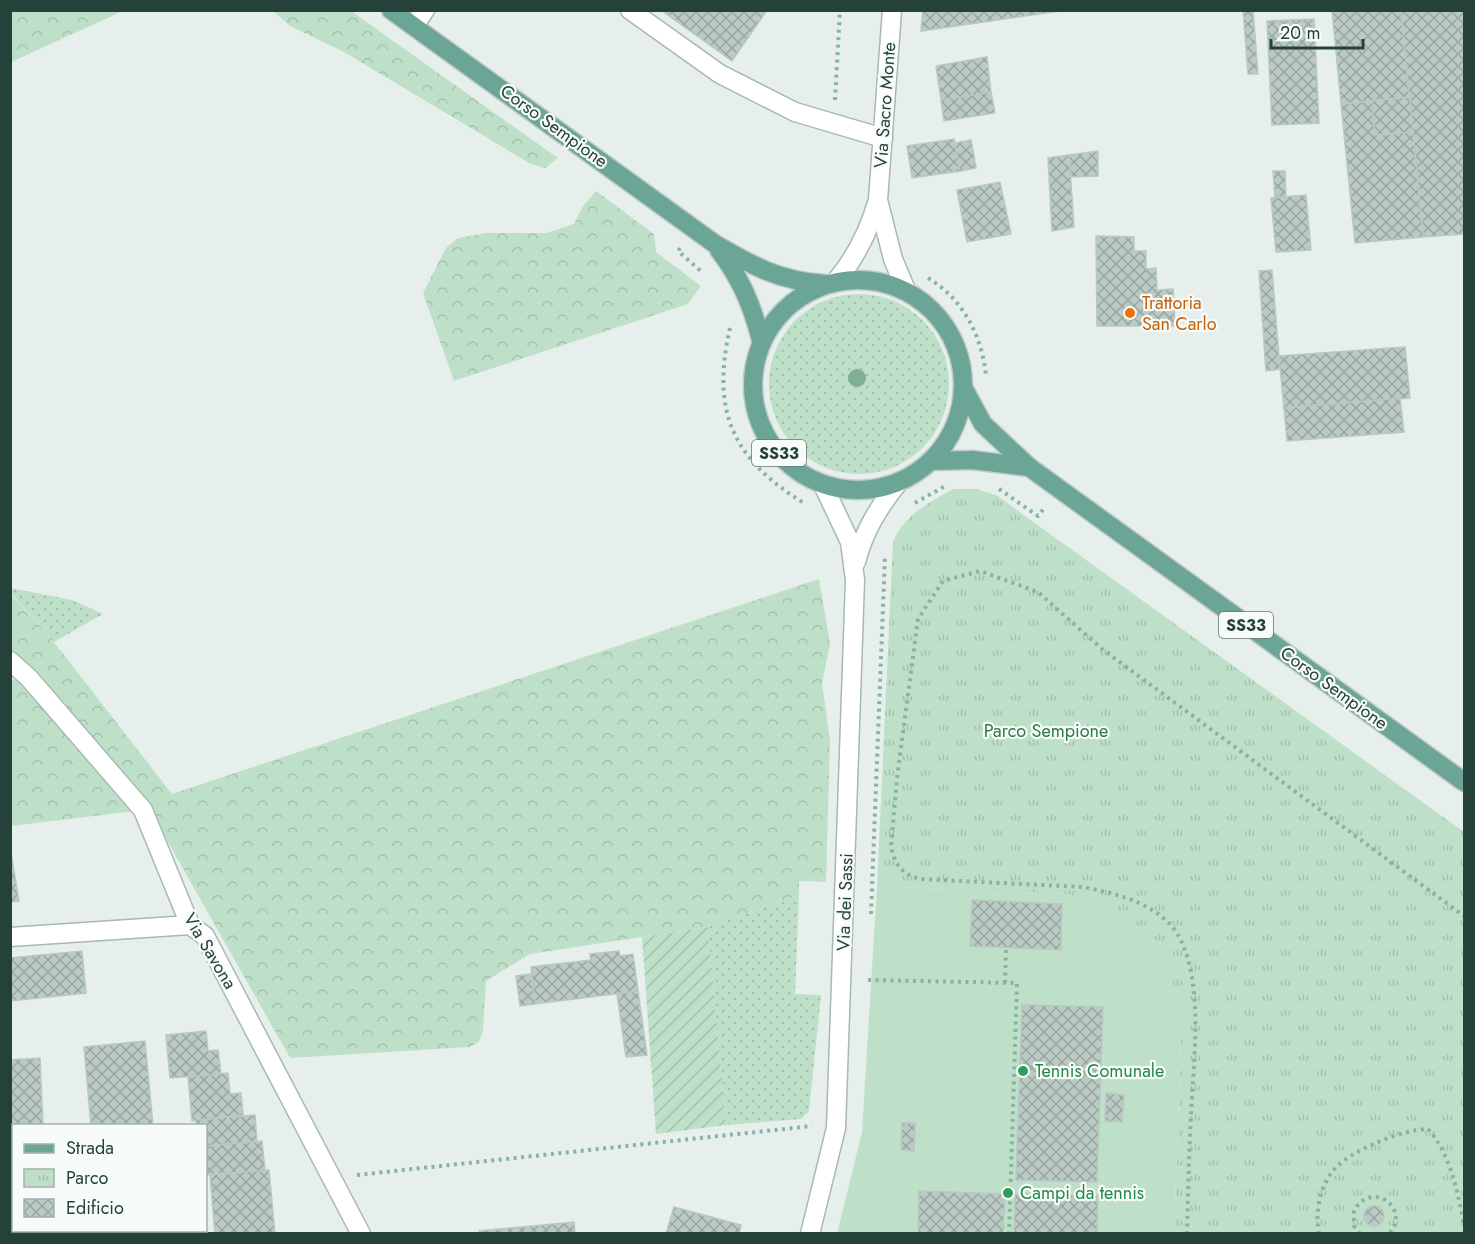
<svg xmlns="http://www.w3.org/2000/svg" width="1475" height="1244" font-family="Jost,sans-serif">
  <defs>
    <pattern id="grass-dots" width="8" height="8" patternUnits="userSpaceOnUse" patternTransform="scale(1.5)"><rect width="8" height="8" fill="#bfe0c8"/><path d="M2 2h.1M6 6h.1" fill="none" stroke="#a4c1ad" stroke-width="1.8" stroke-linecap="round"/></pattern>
    <pattern id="forest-crowns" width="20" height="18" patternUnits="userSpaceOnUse" patternTransform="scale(1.5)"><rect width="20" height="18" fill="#bfe0c8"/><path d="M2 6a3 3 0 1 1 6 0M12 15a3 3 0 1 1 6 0" fill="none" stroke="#a4c1ad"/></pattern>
    <pattern id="park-tufts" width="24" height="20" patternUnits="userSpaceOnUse" patternTransform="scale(1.5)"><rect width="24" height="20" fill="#bfe0c8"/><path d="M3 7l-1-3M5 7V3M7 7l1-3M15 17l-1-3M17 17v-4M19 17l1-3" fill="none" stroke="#a4c1ad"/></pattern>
    <pattern id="garden-furrows" width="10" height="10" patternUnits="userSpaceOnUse" patternTransform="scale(1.5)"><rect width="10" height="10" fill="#bfe0c8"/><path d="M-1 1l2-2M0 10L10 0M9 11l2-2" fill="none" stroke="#a4c1ad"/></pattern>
    <pattern id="building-cross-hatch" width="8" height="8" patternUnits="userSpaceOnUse" patternTransform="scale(1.5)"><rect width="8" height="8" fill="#bbcac4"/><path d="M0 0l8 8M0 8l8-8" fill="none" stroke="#98a6a0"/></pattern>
  </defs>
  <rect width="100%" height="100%" fill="#e6efeb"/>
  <!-- grass -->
  <g fill="url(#grass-dots)">
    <circle cx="859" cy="384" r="90"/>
    <path d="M10,588L72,600L103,614L54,642L11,593Z"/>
    <path d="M799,895L795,994L821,995L809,1111L801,1119L726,1125L708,927Z"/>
  </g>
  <!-- forest -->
  <g fill="url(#forest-crowns)">
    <path d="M11,10H123V11L11,62Z"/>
    <path d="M273,11H351L558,158L545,168L529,163L344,52L290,26Z"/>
    <path d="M596,191L654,234L656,252L701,286L688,304L454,381L423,293L446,248L458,238L486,233H547L574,224L583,206Z"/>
    <path d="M819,579L830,644L822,683L830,741L826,882L799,881V895L708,927L530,954L486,981L483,1030L479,1042L469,1047L290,1058L146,803L11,652L10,593L54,642L172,794Z"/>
    <path d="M29,678L143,810L11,826L10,680Z"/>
  </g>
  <!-- park -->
  <path fill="url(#park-tufts)" d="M953,489H976L996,495L1464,832V1233H1174L1182,1010L1069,894L877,886L893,542C904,515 929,503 953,489Z"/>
  <!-- garden -->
  <path fill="url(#garden-furrows)" d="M708,927L726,1125L656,1134L642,937Z"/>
  <!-- pitch -->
  <path fill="#bfe0c8" d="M877,886L1069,894L1137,927L1160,945L1182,1010L1174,1233L837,1234L862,1132Z"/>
  <!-- building -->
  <g fill="url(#building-cross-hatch)" stroke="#b8c9c2" stroke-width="1.5">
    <path d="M661,10H767L732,61Z"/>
    <path d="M923,10H1067L921,31Z"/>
    <path d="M1243,10H1253L1258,74H1248Z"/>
    <path d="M1332,10H1401L1410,97L1341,104Z"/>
    <path d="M1401,10H1464V234L1423,237Z"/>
    <path d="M1314,19L1319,123L1272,125L1267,21Z"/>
    <path d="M987,57L991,92L941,100L936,66Z"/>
    <path d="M991,92L995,113L944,121L941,100Z"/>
    <path d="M1410,97L1413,132L1375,135L1372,101Z"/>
    <path d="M1372,101L1375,135L1413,132L1423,237L1355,243L1341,104Z"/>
    <path d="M954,139L960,171L912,178L907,146Z"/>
    <path d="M971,140L976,168L960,171L955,143Z"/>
    <path d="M1098,151V176L1071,177L1069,155Z"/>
    <path d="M1069,155L1074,227L1052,231L1048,158Z"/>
    <path d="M1273,171H1285L1286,197H1275Z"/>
    <path d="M1000,182L1011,234L967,242L957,190Z"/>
    <path d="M1306,195L1311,250L1276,252L1271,198Z"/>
    <path d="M1096,236L1134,237V251H1146V269L1156,268L1157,290L1173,289L1175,326H1097Z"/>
    <path d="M1272,270L1280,369L1266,371L1259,271Z"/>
    <path d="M1405,347L1410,398L1284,408L1279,356Z"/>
    <path d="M1400,398L1404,432L1287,441L1284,408Z"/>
    <path d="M10,847L19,901L10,902Z"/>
    <path d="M972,900L1062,904L1061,950L970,946Z"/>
    <path d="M82,951L86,993L10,1001V958Z"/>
    <path d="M619,951L620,956L633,954L638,991L535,1004L531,967L591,960L590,954Z"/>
    <path d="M531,974L535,1004L520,1006L516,976Z"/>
    <path d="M638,991L647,1055L626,1057L617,994Z"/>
    <path d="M1022,1005L1103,1007L1097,1182L1016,1180Z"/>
    <path d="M206,1031L208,1051L218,1050L221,1074L170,1078L166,1035Z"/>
    <path d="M145,1041L153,1126H91L84,1047Z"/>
    <path d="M40,1058L43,1126H14V1230H37V1234H10V1060Z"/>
    <path d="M228,1073L230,1094L241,1093L243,1115L192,1121L188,1077Z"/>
    <path d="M1106,1093L1124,1095L1122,1122L1105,1121Z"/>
    <path d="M255,1115L257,1142L206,1146V1126H196V1120Z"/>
    <path d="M902,1123H915L914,1151L901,1150Z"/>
    <path d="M262,1141L265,1170L206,1175V1146Z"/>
    <path d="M269,1170L275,1234H215L210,1175Z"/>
    <path d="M919,1191L1005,1194L1003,1234H918Z"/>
    <path d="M1015,1194L1098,1196L1097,1234H1014Z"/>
    <circle cx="1374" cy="1216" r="10"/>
    <path d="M674,1207L741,1225L739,1234H666Z"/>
    <path d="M574,1222L575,1234H480L479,1231Z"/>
    <path d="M106,1230H169V1234H107Z"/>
  </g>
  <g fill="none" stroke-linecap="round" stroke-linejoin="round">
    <!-- minor casing -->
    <g stroke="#a8b8b2" stroke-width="21">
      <g id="minor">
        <path d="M630,10L720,74L795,112L883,138"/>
        <path d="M414,26L425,10"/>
        <path d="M879,204L893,259L906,290"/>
        <path d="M836,281C857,256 869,231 878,200L892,10"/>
        <path d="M856,562C864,531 878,508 898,483"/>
        <path d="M10,661L29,678L143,810L190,925L205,936L361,1234"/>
        <path d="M10,937L190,925"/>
        <path d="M810,1234L836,1128L855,580L850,542L823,485"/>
      </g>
    </g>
    <!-- major casing -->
    <g stroke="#c2cac8" stroke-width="21">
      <g id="major">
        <path d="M391,10L715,244C753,266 779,281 825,284"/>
        <path d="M719,250C741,279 752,305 761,340"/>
        <circle cx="858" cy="385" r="105"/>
        <path d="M964,389L983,424L1029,467L1464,782"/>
        <path d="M932,461L972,460L1029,467"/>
      </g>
    </g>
    <!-- path -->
    <g stroke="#86b3a5" stroke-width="4" stroke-dasharray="3 4.5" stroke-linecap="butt">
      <path d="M835,100L840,10"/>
      <path d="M680,248L678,251L703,273"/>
      <path d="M928,278C963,299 982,336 986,376"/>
      <path d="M730,328C711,411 732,459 804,503"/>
      <path d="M999,489L1038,516L1045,507"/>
      <path d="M915,503L945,486"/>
      <path d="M871,914L885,556"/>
      <path d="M868,980L1017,983L1009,1234"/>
      <path d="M1005,983L1006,948"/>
      <path d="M357,1175L812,1126"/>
      <path d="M1187,1234C1188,1194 1189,1155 1191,1115C1193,1063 1205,982 1178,935C1160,904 1115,893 1083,887L920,879C902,874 895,865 891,847L897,778L918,619L943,581L980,571L1038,592L1102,649L1464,916"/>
      <path d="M1319,1234C1315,1212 1319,1190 1332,1172C1347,1151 1404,1129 1428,1129C1451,1155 1457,1191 1464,1224"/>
      <path d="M1360,1234L1354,1226V1211C1371,1179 1412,1208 1389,1234"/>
    </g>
    <!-- minor -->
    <use href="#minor" stroke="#fff" stroke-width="18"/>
    <!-- major -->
    <use href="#major" stroke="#6aa596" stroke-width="18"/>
  </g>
  <!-- trees -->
  <circle fill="#80af93" cx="857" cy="378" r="9"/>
  <!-- markers -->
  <circle fill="#e8710a" stroke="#f7fbf9" stroke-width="2" cx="1130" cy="313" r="6"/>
  <g fill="#2e9e5b" stroke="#f7fbf9" stroke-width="2">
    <circle cx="1023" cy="1071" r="6"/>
    <circle cx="1008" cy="1193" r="6"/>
  </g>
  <g text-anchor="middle" stroke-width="4.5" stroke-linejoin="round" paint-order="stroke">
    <!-- shield labels -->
    <g fill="#f7fbf9" stroke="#637a73" stroke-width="1.5">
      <rect x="752" y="440" width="54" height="26" rx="4.5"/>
      <rect x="1219" y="612" width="54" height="26" rx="4.5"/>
    </g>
    <g font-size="16" font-weight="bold" fill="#24423a">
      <text x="779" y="459">SS33</text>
      <text x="1246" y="631">SS33</text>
    </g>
    <!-- street labels -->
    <g font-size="18" fill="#24423a" stroke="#f7fbf9">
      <text transform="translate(885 105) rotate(-86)" y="6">Via Sacro Monte</text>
      <text transform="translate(554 126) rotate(36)" y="6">Corso Sempione</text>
      <text transform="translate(1334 688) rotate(36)" y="6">Corso Sempione</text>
      <text transform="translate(845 902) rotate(-88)" y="6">Via dei Sassi</text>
      <text transform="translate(210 951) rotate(59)" y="6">Via Savona</text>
    </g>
    <!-- food labels -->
    <g font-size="18" fill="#c56008" stroke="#f7fbf9" text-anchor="start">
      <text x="1142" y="309">Trattoria<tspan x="1142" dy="21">San Carlo</tspan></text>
    </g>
    <!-- park labels -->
    <g font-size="18" fill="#2d7a4b" stroke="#f7fbf9">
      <text x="1046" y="737">Parco Sempione</text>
    </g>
    <!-- leisure labels -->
    <g font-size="18" fill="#27864d" stroke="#f7fbf9" text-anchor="start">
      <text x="1035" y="1077">Tennis Comunale</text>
      <text x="1020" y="1199">Campi da tennis</text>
    </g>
  </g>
  <!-- border -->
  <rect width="1475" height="1244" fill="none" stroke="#24423a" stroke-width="24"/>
  <!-- legend -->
  <rect x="12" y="1124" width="195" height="108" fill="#f7fbf9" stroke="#a3b1ad" stroke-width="1.5"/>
  <rect x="24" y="1144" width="30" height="9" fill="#6aa596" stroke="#a3b1ad" stroke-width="1.5"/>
  <text x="66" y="1154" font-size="18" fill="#24423a">Strada</text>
  <rect x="24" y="1169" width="30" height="18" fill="url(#park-tufts)" stroke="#a3b1ad" stroke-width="1.5"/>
  <text x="66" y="1184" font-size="18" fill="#24423a">Parco</text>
  <rect x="24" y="1199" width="30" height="18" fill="url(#building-cross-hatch)" stroke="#a3b1ad" stroke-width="1.5"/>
  <text x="66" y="1214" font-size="18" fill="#24423a">Edificio</text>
  <!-- scale -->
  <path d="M1271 39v9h92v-9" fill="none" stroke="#24423a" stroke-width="3"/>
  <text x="1280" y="39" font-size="18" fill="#24423a" stroke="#f7fbf9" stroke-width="4.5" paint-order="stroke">20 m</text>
</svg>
